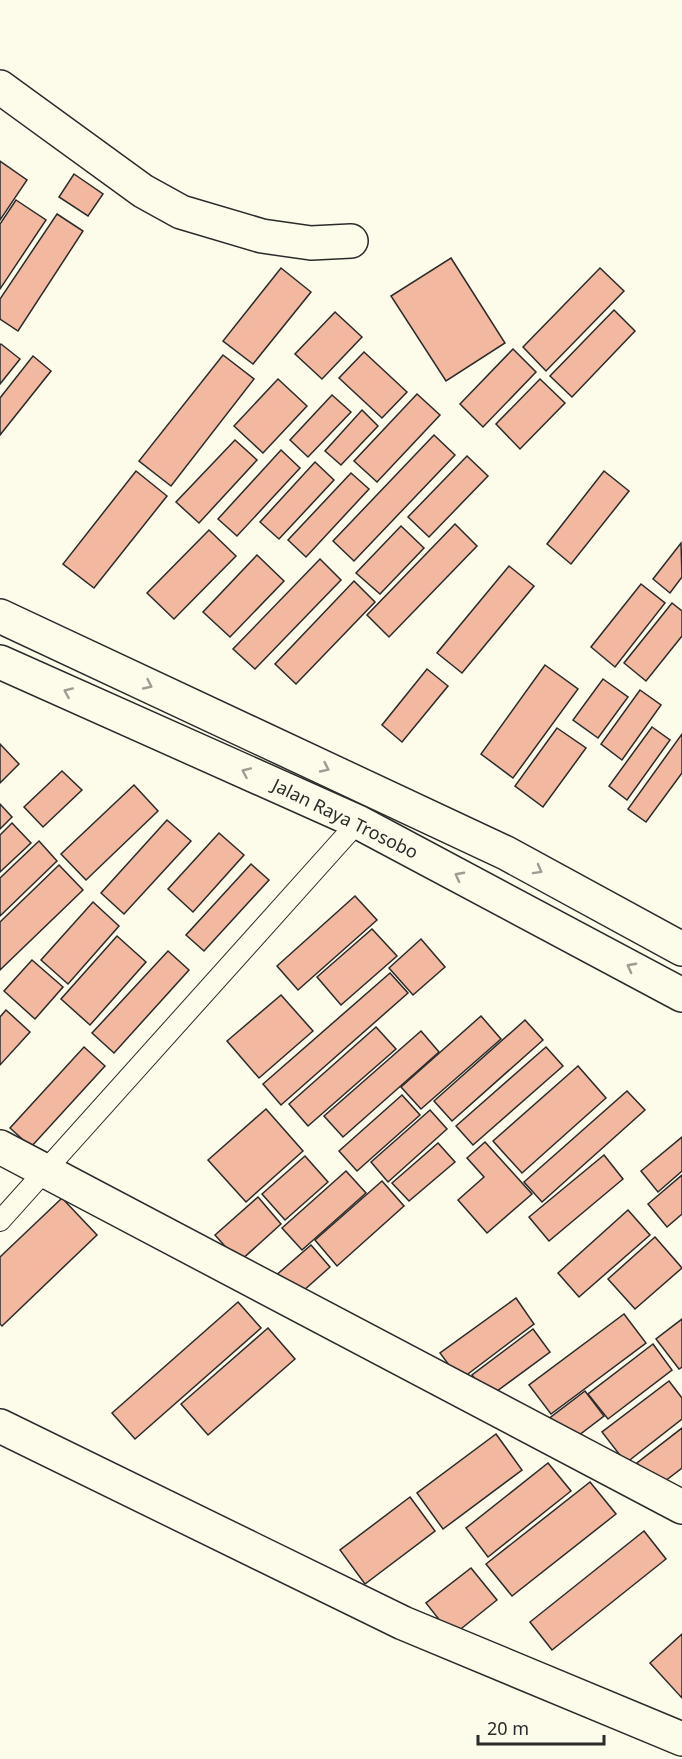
<svg xmlns="http://www.w3.org/2000/svg" width="682" height="1759" font-family="'Noto Sans',sans-serif">
  <rect width="100%" height="100%" fill="#fdfbea"/>
  <!-- building -->
  <g fill="#f2b8a0" stroke="#2b2b2b" stroke-width="1.5">
    <path d="M0,161L27,180L0,220Z"/>
    <path d="M74,174L103,194L88,216L59,197Z"/>
    <path d="M16,200L46,220L0,289V224Z"/>
    <path d="M57,214L83,231L18,331L0,319V299Z"/>
    <path d="M451,258L505,343L446,381L391,296Z"/>
    <path d="M281,268L311,292L253,364L223,341Z"/>
    <path d="M600,268L624,291L546,371L523,347Z"/>
    <path d="M614,310L635,331L572,397L550,376Z"/>
    <path d="M335,312L362,337L322,379L295,354Z"/>
    <path d="M1,344L20,359L0,384V345Z"/>
    <path d="M513,349L536,372L483,427L460,404Z"/>
    <path d="M364,352L407,392L382,418L339,378Z"/>
    <path d="M223,355L254,379L171,486L139,461Z"/>
    <path d="M33,356L51,371L0,435V398Z"/>
    <path d="M278,379L307,406L263,453L234,426Z"/>
    <path d="M540,379L565,403L520,449L496,424Z"/>
    <path d="M417,394L440,415L377,482L354,461Z"/>
    <path d="M332,395L351,412L308,457L290,440Z"/>
    <path d="M362,410L378,426L341,465L325,451Z"/>
    <path d="M434,435L455,455L354,561L333,541Z"/>
    <path d="M235,440L257,460L199,523L176,502Z"/>
    <path d="M281,450L300,468L237,536L218,519Z"/>
    <path d="M467,456L488,476L429,537L408,517Z"/>
    <path d="M315,462L334,480L279,539L260,522Z"/>
    <path d="M136,471L167,496L94,588L63,564Z"/>
    <path d="M604,471L629,491L571,564L547,544Z"/>
    <path d="M351,473L369,489L306,557L288,540Z"/>
    <path d="M455,524L477,546L389,637L367,615Z"/>
    <path d="M401,526L424,548L380,594L356,573Z"/>
    <path d="M209,530L236,556L174,619L147,593Z"/>
    <path d="M681,543L682,577L670,593L653,579Z"/>
    <path d="M257,555L284,581L230,637L203,612Z"/>
    <path d="M320,559L341,580L255,669L233,649Z"/>
    <path d="M509,566L534,586L462,673L437,653Z"/>
    <path d="M354,581L375,602L296,684L275,664Z"/>
    <path d="M641,584L665,603L615,667L591,647Z"/>
    <path d="M672,603L682,611V636L646,681L624,663Z"/>
    <path d="M545,665L578,689L513,778L481,754Z"/>
    <path d="M427,669L448,686L402,742L382,725Z"/>
    <path d="M603,679L628,697L598,738L573,720Z"/>
    <path d="M640,690L661,705L622,760L601,744Z"/>
    <path d="M652,727L670,740L627,800L609,786Z"/>
    <path d="M557,728L586,748L543,807L515,786Z"/>
    <path d="M682,734V773L646,822L628,809Z"/>
    <path d="M0,744L19,764L0,783Z"/>
    <path d="M62,771L82,790L43,827L24,807Z"/>
    <path d="M134,785L158,811L86,880L61,854Z"/>
    <path d="M0,804L12,817L0,829Z"/>
    <path d="M167,820L191,841L124,914L101,893Z"/>
    <path d="M12,823L31,843L0,872V835Z"/>
    <path d="M219,833L244,855L193,912L168,889Z"/>
    <path d="M39,841L57,861L0,916V878Z"/>
    <path d="M251,864L269,880L204,951L186,935Z"/>
    <path d="M59,865L83,890L0,970V922Z"/>
    <path d="M355,896L377,920L298,990L277,966Z"/>
    <path d="M93,902L119,926L68,984L41,960Z"/>
    <path d="M372,929L397,956L341,1005L317,977Z"/>
    <path d="M117,936L146,962L90,1025L61,999Z"/>
    <path d="M421,939L445,967L413,995L389,968Z"/>
    <path d="M168,951L189,970L114,1053L92,1033Z"/>
    <path d="M32,960L63,987L35,1019L4,991Z"/>
    <path d="M390,973L408,993L281,1105L263,1084Z"/>
    <path d="M281,995L313,1031L259,1078L227,1041Z"/>
    <path d="M6,1010L30,1032L0,1065V1017Z"/>
    <path d="M481,1016L501,1039L421,1109L401,1087Z"/>
    <path d="M525,1020L543,1040L452,1121L434,1101Z"/>
    <path d="M376,1027L396,1049L308,1126L289,1104Z"/>
    <path d="M421,1031L439,1052L343,1137L324,1116Z"/>
    <path d="M84,1047L105,1066L31,1147L10,1128Z"/>
    <path d="M546,1047L563,1066L473,1145L456,1126Z"/>
    <path d="M578,1066L606,1098L522,1173L493,1141Z"/>
    <path d="M627,1091L645,1110L542,1202L524,1182Z"/>
    <path d="M402,1095L420,1115L357,1171L339,1151Z"/>
    <path d="M266,1109L303,1151L246,1202L208,1160Z"/>
    <path d="M430,1110L447,1129L388,1182L371,1162Z"/>
    <path d="M682,1137V1171L658,1192L641,1171Z"/>
    <path d="M485,1142L532,1194L487,1233L458,1200L484,1177L467,1158Z"/>
    <path d="M438,1143L455,1162L409,1201L392,1183Z"/>
    <path d="M604,1155L623,1179L549,1241L529,1217Z"/>
    <path d="M305,1156L328,1182L285,1220L262,1194Z"/>
    <path d="M346,1171L366,1193L302,1250L282,1228Z"/>
    <path d="M682,1175V1214L667,1227L648,1204Z"/>
    <path d="M382,1181L404,1206L337,1266L315,1240Z"/>
    <path d="M258,1197L281,1224L239,1262L215,1235Z"/>
    <path d="M62,1198L97,1235L2,1326L0,1324V1257Z"/>
    <path d="M628,1210L650,1235L579,1297L558,1273Z"/>
    <path d="M655,1237L682,1268L635,1309L608,1279Z"/>
    <path d="M311,1245L330,1267L294,1299L274,1277Z"/>
    <path d="M516,1298L534,1324L460,1380L440,1353Z"/>
    <path d="M238,1302L261,1328L135,1439L112,1413Z"/>
    <path d="M624,1314L646,1343L551,1414L529,1385Z"/>
    <path d="M682,1319V1367L679,1369L656,1339Z"/>
    <path d="M268,1328L295,1359L208,1435L181,1404Z"/>
    <path d="M533,1329L550,1352L489,1397L472,1375Z"/>
    <path d="M653,1344L672,1370L608,1419L588,1394Z"/>
    <path d="M669,1381L682,1398V1419L626,1463L602,1432Z"/>
    <path d="M585,1391L604,1416L566,1445L547,1420Z"/>
    <path d="M682,1428V1468L656,1488L637,1463Z"/>
    <path d="M496,1434L522,1470L443,1529L417,1493Z"/>
    <path d="M548,1463L571,1491L488,1557L466,1528Z"/>
    <path d="M590,1482L616,1514L512,1596L486,1564Z"/>
    <path d="M410,1497L435,1531L365,1584L340,1550Z"/>
    <path d="M644,1531L666,1559L552,1650L530,1622Z"/>
    <path d="M471,1568L497,1600L452,1636L426,1603Z"/>
    <path d="M682,1634V1698L650,1663Z"/>
  </g>
  <g fill="none" stroke-linecap="round" stroke-linejoin="round">
    <!-- lane casing -->
    <g stroke="#2b2b2b" stroke-width="22">
      <path id="lane" d="M0,1221L358,822"/>
    </g>
    <!-- street casing -->
    <g stroke="#2b2b2b" stroke-width="36">
      <g id="street">
        <path d="M0,87L143,191L181,212L262,236L311,243L351,241"/>
        <path d="M0,1147L682,1507"/>
        <path d="M0,1426L403,1623L682,1739"/>
      </g>
    </g>
    <!-- highway casing -->
    <g stroke="#2b2b2b" stroke-width="36">
      <g id="highway">
        <path d="M0,616L506,853L682,949"/>
        <path d="M0,662L358,822L682,995"/>
      </g>
    </g>
    <!-- lane -->
    <use href="#lane" stroke="#fdfbea" stroke-width="20"/>
    <!-- street -->
    <use href="#street" stroke="#fdfbea" stroke-width="33"/>
    <!-- highway -->
    <use href="#highway" stroke="#fdfbea" stroke-width="33"/>
  </g>
  <!-- one-way arrows -->
  <defs><path id="oneway-chevron" d="M-2-3.5L2.5 0L-2 3.5" fill="none" stroke-width="1.6" stroke-linecap="round" stroke-linejoin="round" transform="scale(1.5)"/></defs>
  <g stroke="#9e9d94">
    <use href="#oneway-chevron" transform="translate(148 685) rotate(25)"/>
    <use href="#oneway-chevron" transform="translate(68 692) rotate(-156)"/>
    <use href="#oneway-chevron" transform="translate(325 768) rotate(25)"/>
    <use href="#oneway-chevron" transform="translate(246 772) rotate(-156)"/>
    <use href="#oneway-chevron" transform="translate(538 870) rotate(29)"/>
    <use href="#oneway-chevron" transform="translate(459 876) rotate(-152)"/>
    <use href="#oneway-chevron" transform="translate(631 967) rotate(-152)"/>
  </g>
  <g text-anchor="middle" stroke-width="4.5" stroke-linejoin="round" paint-order="stroke">
    <!-- street labels -->
    <g font-size="18" fill="#2b2b2b" stroke="#fdfbea">
      <text transform="translate(345 819) rotate(26)" y="6">Jalan Raya Trosobo</text>
    </g>
  </g>
  <!-- scale -->
  <path d="M478 1735v9h126v-9" fill="none" stroke="#2b2b2b" stroke-width="3"/>
  <text x="487" y="1735" font-size="18" fill="#2b2b2b" stroke="#fdfbea" stroke-width="4.5" paint-order="stroke">20 m</text>
</svg>
